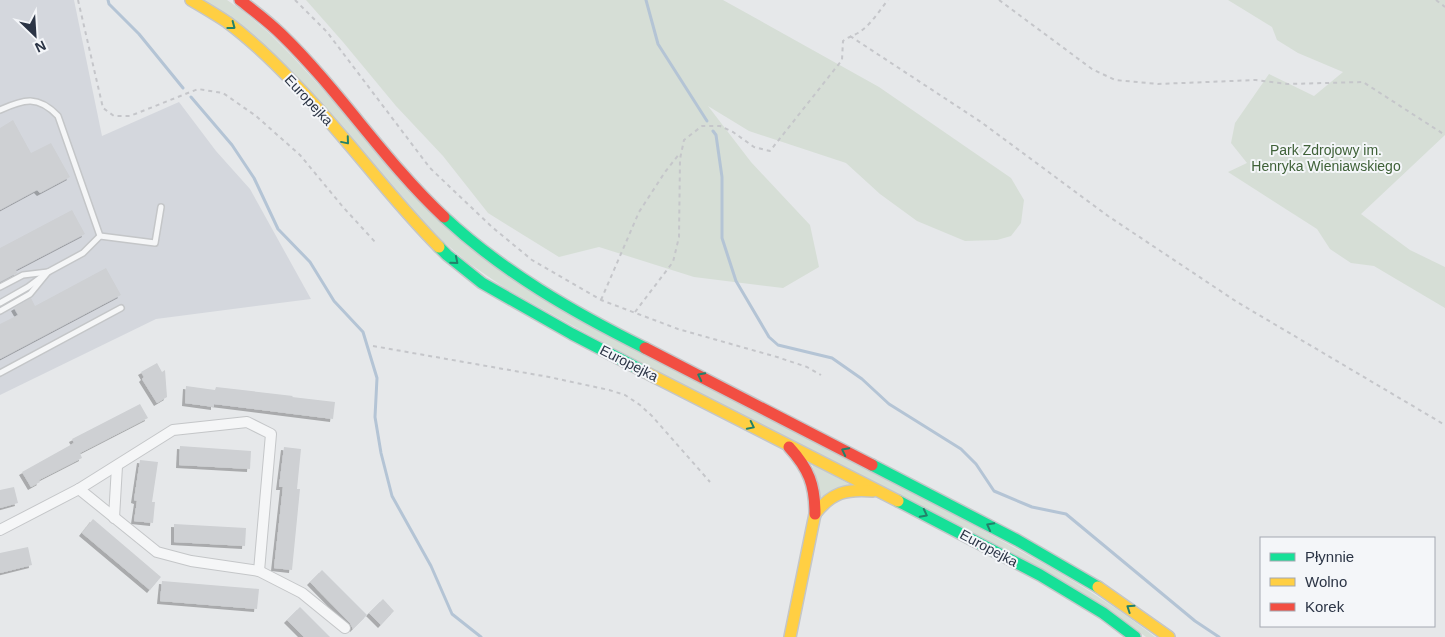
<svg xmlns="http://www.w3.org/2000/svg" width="1445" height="637" font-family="Helvetica,sans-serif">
  <defs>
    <filter id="shadow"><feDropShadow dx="-3" dy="3" stdDeviation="0" flood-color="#0004"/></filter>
  </defs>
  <rect width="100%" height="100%" fill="#e6e8ea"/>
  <!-- built -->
  <path fill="#d4d7dd" d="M0,0H74L102,136L179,102L216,151L250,189L311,299L156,319L0,395Z"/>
  <!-- green -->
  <g fill="#d6ded6">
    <path d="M202,0H227L243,11L269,33L291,55L468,247L1051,568C1087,589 1122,611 1155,637H1146L1127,623L584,332L505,288L467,262L444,242Z"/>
    <path d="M306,0H723L879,87L1011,178L1024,200L1021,223L1011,236L997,240L965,241L917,221L880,194L846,163L749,131L708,106L751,162L810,225L819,267L783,288L694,277L599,247L559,257L488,213L443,156L396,106L343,42Z"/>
    <path d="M1228,0H1445V135L1361,214L1410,250L1445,267V308L1374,266L1351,263L1330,249L1317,229L1228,172L1247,163L1231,143L1235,123L1269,74L1314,96L1343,72L1298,53L1277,40L1272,27Z"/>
    <path d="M812,464L849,484L821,497Z"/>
  </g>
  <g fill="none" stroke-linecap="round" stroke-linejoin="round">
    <!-- stream -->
    <g stroke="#b4c4d5" stroke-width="3">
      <path d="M108,0L109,4L139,34L183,88"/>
      <path d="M646,0L658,44L707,121"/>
      <path d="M191,97L232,145L254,178L278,229L310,262L334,301L363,332L377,378L375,417L381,453L392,496L431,566L452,614L481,637"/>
      <path d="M713,131L716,135L722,177V238L736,281L769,337L778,345L832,358L862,379L889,404L961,449L976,464L994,491L1032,507L1066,514L1195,621L1219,637"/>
    </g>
  </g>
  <!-- building -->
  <g fill="#ced0d3" filter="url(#shadow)">
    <path d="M13,120L31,153L51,143L70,177L40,193L37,190L0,210V128Z"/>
    <path d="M72,210L85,234L16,270L17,273L0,282V248Z"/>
    <path d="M106,268L121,295L0,359V324L18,315L14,308L31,298L35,306Z"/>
    <path d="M157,363L162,372L165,370L167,397L157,403L142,379L144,377L141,372Z"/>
    <path d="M186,386L215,390L216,387L225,388L293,396L292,397L335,402L333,419L214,404V407L185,403Z"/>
    <path d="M140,404L148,418L80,453L82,458L39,480L40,482L31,487L22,472L74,443L72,439Z"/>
    <path d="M180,446L251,451L250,469L179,465Z"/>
    <path d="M284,447L301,449L297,489H300L292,570L274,568L283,487H279Z"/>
    <path d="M140,460L158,462L152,502H155L153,523L134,521L137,501L134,500Z"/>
    <path d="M14,487L18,503L0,508V490Z"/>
    <path d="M93,519L161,577L150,590L82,533Z"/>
    <path d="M174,524L246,528L245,546L174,542Z"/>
    <path d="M28,547L32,565L0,573V553Z"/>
    <path d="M322,570L367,615L353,629L350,623L310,582Z"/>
    <path d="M162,581L259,589L257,609L160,601Z"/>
    <path d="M383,599L394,611L381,625L369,613Z"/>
    <path d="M300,607L330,637H304L287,620Z"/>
  </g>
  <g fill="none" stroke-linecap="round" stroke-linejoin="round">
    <!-- lane casing -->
    <g stroke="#c4c6c8" stroke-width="8">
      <g id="lane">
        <path d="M0,110C24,99 38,95 58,116L100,236"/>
        <path d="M0,287L23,275L48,272"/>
        <path d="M0,303L28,287L44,275"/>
        <path d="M0,311L30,294L48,272L83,253L100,236L155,243L161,207"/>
        <path d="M0,373L121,308"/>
      </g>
    </g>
    <!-- street casing -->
    <g stroke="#c4c6c8" stroke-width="12">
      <g id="street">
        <path d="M79,489L157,552L191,561L259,571L302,593L345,628"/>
        <path d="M114,518L117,466"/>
        <path d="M0,530L79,489L173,430L247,422L271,434L259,571"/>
      </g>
    </g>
    <!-- fast casing -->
    <g stroke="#c4c6c8" stroke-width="14">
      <g id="fast">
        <path d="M444,217C503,272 573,312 645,348"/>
        <path d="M439,247L447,255L482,283L572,334L645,372"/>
        <path d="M872,465L1017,540L1098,587"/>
        <path d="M898,501L1040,575L1103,613L1135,637"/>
      </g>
    </g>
    <!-- slow casing -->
    <g stroke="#c4c6c8" stroke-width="14">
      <g id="slow">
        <path d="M191,0C203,7 215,14 227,22C250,39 272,60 292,81C344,133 387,195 439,247"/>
        <path d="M645,372L898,501"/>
        <path d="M815,514C832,492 846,489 873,491"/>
        <path d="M1098,587L1169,637"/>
        <path d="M790,637L815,514"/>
      </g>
    </g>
    <!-- jam casing -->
    <g stroke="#c4c6c8" stroke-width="14">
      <g id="jam">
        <path d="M240,0C254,11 268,21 281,34C340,91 384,161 444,217"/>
        <path d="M645,348L872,465"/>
        <path d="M789,447C809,469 815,485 815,514"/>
      </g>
    </g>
    <!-- path -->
    <g stroke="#c5c6ca" stroke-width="2" stroke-dasharray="4 4" stroke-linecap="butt">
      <path d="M78,0L103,108L114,116H130L198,89L223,93L256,116L300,155L343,207L376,243"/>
      <path d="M295,0L327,32L430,168L492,227L532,260L601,300L678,329L777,357L807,367L821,375"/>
      <path d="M999,0L1092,69L1115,80L1158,84L1256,80L1288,84L1363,82L1445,135"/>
      <path d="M1436,0L1445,7"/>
      <path d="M850,36L981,122L1108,216L1237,302L1445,425"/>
      <path d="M601,300L639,212L665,172L680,153"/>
      <path d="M635,312L673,262L679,237L680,159L684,140L702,126H720L733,132L754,147L770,151L842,60L843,41C848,37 853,36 858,33C870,26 879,11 888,0"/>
      <path d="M373,346L549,377L609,390L625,395L640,405L652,416L710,482"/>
    </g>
    <!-- lane -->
    <use href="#lane" stroke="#f5f6f7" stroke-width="5"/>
    <!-- street -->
    <use href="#street" stroke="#f5f6f7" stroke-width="10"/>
    <!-- fast -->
    <use href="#fast" stroke="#16e098" stroke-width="11"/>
    <!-- slow -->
    <use href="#slow" stroke="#ffcf43" stroke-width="11"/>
    <!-- jam -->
    <use href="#jam" stroke="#f24e42" stroke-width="11"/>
  </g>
  <!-- one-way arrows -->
  <defs><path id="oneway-chevron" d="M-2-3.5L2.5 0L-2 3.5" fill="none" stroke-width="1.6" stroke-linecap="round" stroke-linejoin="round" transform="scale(1.25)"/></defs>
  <g stroke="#22816a">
    <use href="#oneway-chevron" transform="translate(232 26) rotate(37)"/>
    <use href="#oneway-chevron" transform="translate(346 141) rotate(50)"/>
    <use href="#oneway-chevron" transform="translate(455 261) rotate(40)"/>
    <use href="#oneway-chevron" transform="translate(701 376) rotate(-153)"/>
    <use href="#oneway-chevron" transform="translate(751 426) rotate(26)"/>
    <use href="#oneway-chevron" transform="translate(845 451) rotate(-153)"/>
    <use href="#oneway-chevron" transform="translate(924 514) rotate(27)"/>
    <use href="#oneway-chevron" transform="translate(990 526) rotate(-152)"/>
    <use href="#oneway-chevron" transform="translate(1130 608) rotate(-146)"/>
  </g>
  <g text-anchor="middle" stroke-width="4" stroke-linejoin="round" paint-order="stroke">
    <!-- street labels -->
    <g font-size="14" fill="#2b3445" stroke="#f4f6f9">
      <text transform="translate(309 100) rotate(47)" y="5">Europejka</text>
      <text transform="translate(629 363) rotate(27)" y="5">Europejka</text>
      <text transform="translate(989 548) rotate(28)" y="5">Europejka</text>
    </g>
    <!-- park labels -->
    <g font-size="14" fill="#3f6138" stroke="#f4f6f9">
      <text x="1326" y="155">Park Zdrojowy im.<tspan x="1326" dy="16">Henryka Wieniawskiego</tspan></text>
    </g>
  </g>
  <!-- legend -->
  <rect x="1260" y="537" width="175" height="90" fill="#f4f6f9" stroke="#a4a8b1"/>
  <rect x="1270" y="553" width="25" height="8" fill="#16e098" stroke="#a4a8b1"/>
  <text x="1305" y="562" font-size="15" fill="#2b3445">Płynnie</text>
  <rect x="1270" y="578" width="25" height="8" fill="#ffcf43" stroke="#a4a8b1"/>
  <text x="1305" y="587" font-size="15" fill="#2b3445">Wolno</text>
  <rect x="1270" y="603" width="25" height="8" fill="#f24e42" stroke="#a4a8b1"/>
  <text x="1305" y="612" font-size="15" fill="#2b3445">Korek</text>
  <!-- north arrow -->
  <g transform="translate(35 35) rotate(155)" stroke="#f4f6f9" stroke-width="4" paint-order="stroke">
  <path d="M0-4L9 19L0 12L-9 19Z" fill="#2b3445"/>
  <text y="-8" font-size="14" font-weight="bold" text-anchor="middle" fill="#2b3445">N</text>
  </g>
</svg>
